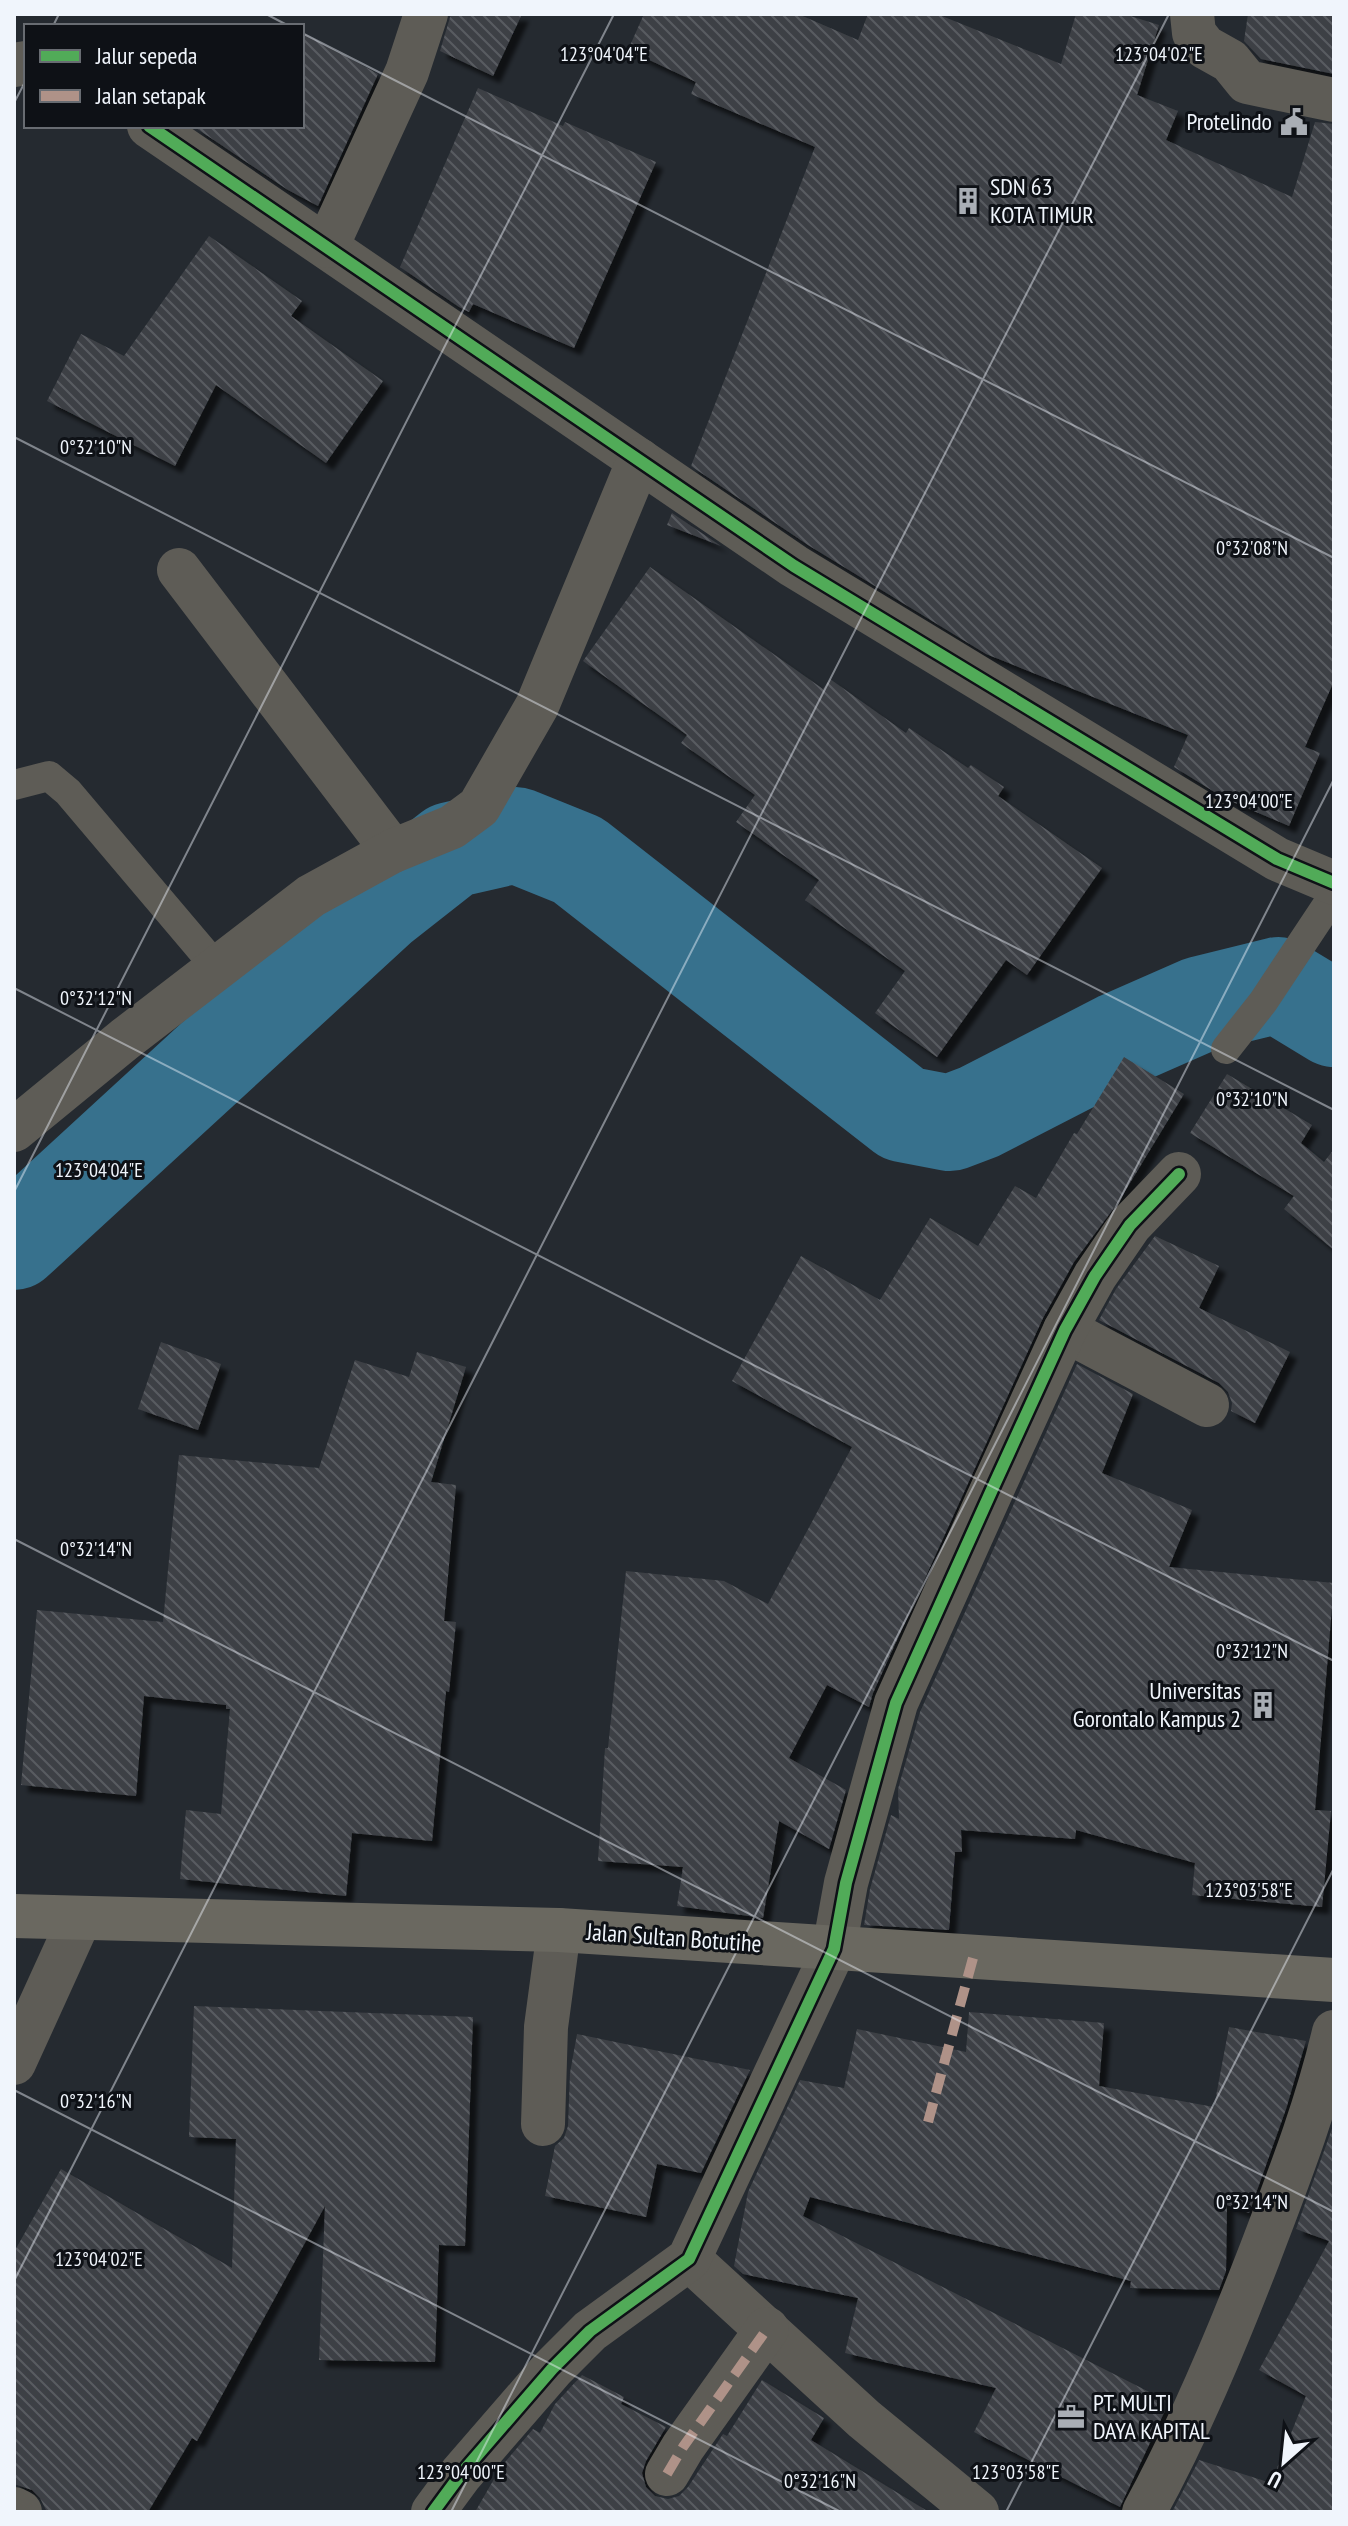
<svg xmlns="http://www.w3.org/2000/svg" width="1348" height="2526" font-family="'PT Sans Narrow',sans-serif">
  <defs>
    <pattern id="building-back-hatch" width="6" height="6" patternUnits="userSpaceOnUse" patternTransform="scale(2)"><rect width="6" height="6" fill="#3d4045"/><path d="M-1 5l2 2M0 0l6 6M5-1l2 2" fill="none" stroke="#595c61"/></pattern>
    <filter id="shadow"><feDropShadow dx="7" dy="7" stdDeviation="2" flood-color="#0009"/></filter>
  </defs>
  <rect width="100%" height="100%" fill="#252a30"/>
  <g fill="none" stroke-linecap="round" stroke-linejoin="round">
    <!-- river -->
    <path stroke="#37718d" stroke-width="96" d="M14,1242L381,905L451,850L516,835L578,860L903,1114L950,1123L979,1112L1119,1040L1201,1004L1278,985L1334,1019"/>
  </g>
  <!-- building -->
  <g fill="url(#building-back-hatch)" filter="url(#shadow)">
    <path d="M451,14H522L493,76L440,51Z"/>
    <path d="M644,14H798L858,40L868,14H937L1061,64L1076,14H1124L1159,25L1137,95L1178,111L1166,140L1292,197L1315,122L1334,124V681L1305,747L1320,753L1289,826L1226,799L1174,767L1188,735L986,654L808,545L691,466L815,147L691,94L696,82L628,50Z"/>
    <path d="M1248,14H1334V74L1261,59L1244,41Z"/>
    <path d="M302,32L378,74L318,206L288,190L193,126H302Z"/>
    <path d="M478,88L563,126L565,122L656,162L574,348L473,304L469,312L459,307L400,267Z"/>
    <path d="M209,236L302,301L291,316L383,381L326,463L216,385L175,466L47,401L81,334L124,356Z"/>
    <path d="M672,513L721,546L667,525Z"/>
    <path d="M650,567L823,689L830,679L906,733L909,728L968,768L971,765L1004,787L998,796L1102,868L1027,975L1006,960L937,1057L875,1013L905,971L805,900L819,880L736,822L755,795L681,743L687,735L583,661Z"/>
    <path d="M1124,1057L1184,1094L1119,1201L1074,1262L1043,1318L873,1693L869,1707L827,1685L789,1758L846,1790L829,1849L779,1821L763,1918L677,1906L683,1867L598,1861L605,1748H608L626,1571L724,1581L768,1604L852,1447L732,1381L801,1256L880,1300L930,1218L978,1246L1015,1186L1036,1198L1074,1133L1077,1134Z"/>
    <path d="M1227,1074L1312,1125L1301,1143L1324,1162L1334,1149V1250L1284,1209L1294,1196L1190,1133Z"/>
    <path d="M1155,1236L1219,1266L1199,1308L1290,1352L1255,1423L1231,1411L1232,1403L1228,1392L1219,1383L1099,1320L1116,1289Z"/>
    <path d="M161,1342L221,1364L198,1430L138,1409Z"/>
    <path d="M417,1352L466,1367L431,1482L456,1485L444,1621L456,1622L449,1692L446,1691L432,1841L352,1833L346,1896L180,1879L186,1810L221,1814L230,1709H226V1705L144,1696L136,1796L21,1785L37,1610L163,1622L179,1455L319,1468L355,1360L409,1377Z"/>
    <path d="M1077,1364L1133,1394L1102,1473L1192,1510L1169,1567L1334,1583L1315,1810L1331,1811L1322,1907L1192,1895L1195,1863L1076,1830L1075,1839L961,1830L962,1852H955L949,1930L864,1925L870,1889L891,1815L899,1819L898,1789L920,1712Z"/>
    <path d="M194,2006L473,2017L465,2246L439,2245L435,2362L319,2360L325,2206L197,2441L192,2438L148,2512H47L40,2498L32,2490L14,2484V2252L61,2169L232,2268L236,2139L189,2137Z"/>
    <path d="M969,2012L1104,2023L1099,2086L1214,2107L1229,2027L1306,2041L1286,2109L1249,2213L1227,2205L1226,2271L1219,2290L1130,2288L1131,2281L810,2197L803,2216L1169,2402L1120,2507L974,2432L996,2388L845,2353L858,2298L743,2274L734,2266L748,2192L800,2080L844,2088L857,2029L966,2052Z"/>
    <path d="M577,2034L750,2070L701,2173L657,2164L646,2217L545,2196L555,2146L564,2138L568,2126L570,2073Z"/>
    <path d="M1334,2123V2512H1172L1199,2460L1271,2483L1306,2396L1259,2370L1329,2241L1296,2229Z"/>
    <path d="M582,2375L624,2397L621,2404L666,2427L646,2461L642,2473L646,2487L655,2496L668,2499L679,2496L688,2487L723,2434L727,2436L762,2380L824,2418L811,2440L929,2512H475L501,2467L533,2429L540,2433L555,2404Z"/>
  </g>
  <g fill="none" stroke-linecap="round" stroke-linejoin="round">
    <!-- lane -->
    <g stroke="#5e5c56" stroke-width="30">
      <path d="M14,785L49,776L68,792L217,968"/>
      <path d="M1226,1049L1263,1002L1334,895"/>
    </g>
    <!-- street -->
    <g stroke="#5e5c56" stroke-width="44">
      <path d="M1192,14L1194,33L1205,47L1230,61L1247,82L1334,100"/>
      <path d="M14,65L26,63"/>
      <path d="M149,126L794,566L1277,859L1334,883"/>
      <path d="M327,246L407,72L426,14"/>
      <path d="M179,570L393,851"/>
      <path d="M14,1130L125,1039L311,896L393,851L452,827L479,807L537,706L639,460"/>
      <path d="M1065,1330L1207,1405"/>
      <path d="M14,2063L80,1918"/>
      <path d="M543,2124L546,2027L559,1930"/>
      <path d="M689,2259L864,2419L977,2512"/>
      <path d="M667,2474L683,2447L767,2329"/>
      <path d="M14,2509L20,2512"/>
      <path d="M433,2512L461,2474L552,2369L590,2331L689,2259L834,1949L846,1883L896,1703L995,1483L1065,1330L1095,1276L1130,1225L1179,1174"/>
      <path d="M1144,2512C1189,2430 1225,2344 1259,2256C1287,2182 1316,2109 1334,2032"/>
    </g>
    <!-- secondary -->
    <path stroke="#6a6860" stroke-width="44" d="M14,1916L559,1930L1334,1980"/>
    <!-- quiet -->
    <g stroke="#af9288" stroke-width="10" stroke-dasharray="20 10" stroke-linecap="butt">
      <path d="M928,2122L973,1958"/>
      <path d="M667,2474L683,2447L767,2329"/>
    </g>
    <!-- cycleway casing -->
    <g stroke="#0e1116" stroke-width="17">
      <g id="cycleway">
        <path d="M149,126L794,566L1277,859L1334,883"/>
        <path d="M433,2512L461,2474L552,2369L590,2331L689,2259L834,1949L846,1883L896,1703L995,1483L1065,1330L1095,1276L1130,1225L1179,1174"/>
      </g>
    </g>
    <!-- cycleway -->
    <use href="#cycleway" stroke="#51ab58" stroke-width="12"/>
  </g>
  <!-- ticks -->
  <path fill="none" stroke="#f0f5fc" stroke-width="2" stroke-opacity="0.45" d="M266,14L289,26M53,26L59,14M302,33L1334,558M14,103L26,80M14,437L1334,1110M14,988L1334,1661M14,1192L614,14M14,1539L1334,2212M14,2090L841,2512M14,2281L1169,14M451,2512L1334,779M1006,2512L1334,1868"/>
  <!-- icons -->
  <defs>
    <g id="civic-bare" transform="scale(2.16)"><path d="M-.6-6.5H3V-4.5H.6V-3L4-1V1h2V6H-6V1h2V-1L-.6-3ZM-1.2 2.5V6h2.4V2.5Z" fill="#a9aeb5" stroke="#0e1116" stroke-width="2.5" paint-order="stroke"/></g>
    <g id="building-bare" transform="scale(2.16)"><path d="M-4-6H4V6H1V3H-1V6H-4ZM-2.5-4.3h1.7v1.8h-1.7ZM.8-4.3h1.7v1.8H.8ZM-2.5-1h1.7V.8h-1.7ZM.8-1h1.7V.8H.8Z" fill="#a9aeb5" stroke="#0e1116" stroke-width="2.5" paint-order="stroke"/></g>
    <g id="office-bare" transform="scale(2.16)"><path d="M-6-3h4V-5.5h4V-3h4V5H-6ZM-1-4.5V-3h2v-1.5ZM-6 0V1H6V0Z" fill="#a9aeb5" stroke="#0e1116" stroke-width="2.5" paint-order="stroke"/></g>
  </defs>
  <g fill-rule="evenodd">
    <use href="#civic-bare" x="1294" y="122"/>
    <use href="#building-bare" x="968" y="201"/>
    <use href="#building-bare" x="1263" y="1705"/>
    <use href="#office-bare" x="1071" y="2417"/>
  </g>
  <g text-anchor="middle" stroke-width="6" stroke-linejoin="round" paint-order="stroke">
    <!-- poi labels -->
    <g font-size="24" fill="#f0f5fc" stroke="#0e1116" text-anchor="end">
      <text x="1272" y="130">Protelindo</text>
      <text x="990" y="195" text-anchor="start">SDN 63<tspan x="990" dy="28">KOTA TIMUR</tspan></text>
      <text x="1241" y="1699">Universitas<tspan x="1241" dy="28">Gorontalo Kampus 2</tspan></text>
      <text x="1093" y="2411" text-anchor="start">PT. MULTI<tspan x="1093" dy="28">DAYA KAPITAL</tspan></text>
    </g>
    <!-- street labels -->
    <g font-size="24" fill="#f0f5fc" stroke="#0e1116">
      <text transform="translate(674 1938) rotate(4)" y="8">Jalan Sultan Botutihe</text>
    </g>
  </g>
  <g font-size="20" text-anchor="middle" fill="#f0f5fc" stroke="#0e1116" stroke-width="6" stroke-linejoin="round" paint-order="stroke">
    <text x="604" y="61">123°04'04"E</text>
    <text x="1159" y="61">123°04'02"E</text>
    <text x="96" y="454">0°32'10"N</text>
    <text x="1252" y="555">0°32'08"N</text>
    <text x="1249" y="808">123°04'00"E</text>
    <text x="96" y="1005">0°32'12"N</text>
    <text x="1252" y="1106">0°32'10"N</text>
    <text x="99" y="1177">123°04'04"E</text>
    <text x="96" y="1556">0°32'14"N</text>
    <text x="1252" y="1658">0°32'12"N</text>
    <text x="1249" y="1897">123°03'58"E</text>
    <text x="96" y="2108">0°32'16"N</text>
    <text x="1252" y="2209">0°32'14"N</text>
    <text x="99" y="2266">123°04'02"E</text>
    <text x="461" y="2479">123°04'00"E</text>
    <text x="1016" y="2479">123°03'58"E</text>
    <text x="820" y="2488">0°32'16"N</text>
  </g>
  <!-- border -->
  <rect width="1348" height="2526" fill="none" stroke="#f0f5fc" stroke-width="32"/>
  <!-- legend -->
  <rect x="24" y="24" width="280" height="104" fill="#0e1116" stroke="#686c72" stroke-width="2"/>
  <rect x="40" y="50" width="40" height="12" fill="#51ab58" stroke="#686c72" stroke-width="2"/>
  <text x="96" y="64" font-size="24" fill="#f0f5fc">Jalur sepeda</text>
  <rect x="40" y="90" width="40" height="12" fill="#af9288" stroke="#686c72" stroke-width="2"/>
  <text x="96" y="104" font-size="24" fill="#f0f5fc">Jalan setapak</text>
  <!-- north arrow -->
  <g transform="translate(1284 2462) rotate(207)" stroke="#0e1116" stroke-width="6" paint-order="stroke">
  <path d="M0-6L14 30L0 20L-14 30Z" fill="#f0f5fc"/>
  <text y="-12" font-size="22" font-weight="bold" text-anchor="middle" fill="#f0f5fc">U</text>
  </g>
</svg>
